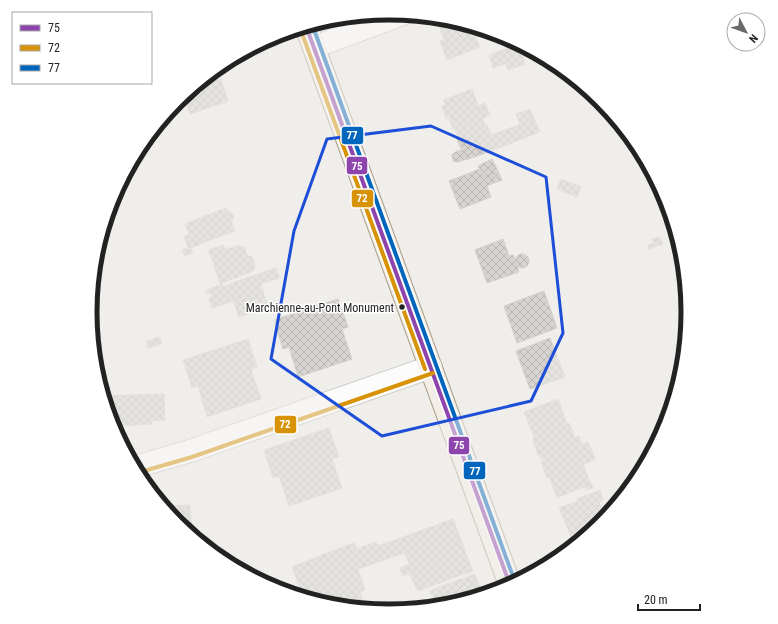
<svg xmlns="http://www.w3.org/2000/svg" width="778" height="624" font-family="'Roboto Condensed',sans-serif">
  <defs>
    <pattern id="building-cross-hatch" width="8" height="8" patternUnits="userSpaceOnUse"><rect width="8" height="8" fill="#d7d4d2"/><path d="M0 0l8 8M0 8l8-8" fill="none" stroke="#b8b6b4"/></pattern>
  </defs>
  <rect width="100%" height="100%" fill="#f0eeeb"/>
  <!-- building -->
  <g fill="url(#building-cross-hatch)" stroke="#d3d0cc">
    <path d="M361,16L363,22L337,32L332,19Z"/>
    <path d="M436,18L448,19L480,29L481,31L474,33L480,47L447,60L440,41L444,39Z"/>
    <path d="M519,44L535,52L493,68L489,55Z"/>
    <path d="M523,57L525,64L508,70L505,63Z"/>
    <path d="M218,71L228,101L190,114L184,97L186,96L185,94L211,73Z"/>
    <path d="M472,89L483,118L453,129L449,118L446,119L442,106L446,105L443,100Z"/>
    <path d="M185,94V100L180,102L177,101Z"/>
    <path d="M485,103L490,115L483,118L478,106Z"/>
    <path d="M530,109L534,119L520,124L516,114Z"/>
    <path d="M483,118L485,126L458,136L455,129Z"/>
    <path d="M534,119L540,132L496,149L491,135Z"/>
    <path d="M487,125L496,149L466,160L456,137Z"/>
    <path d="M461,150L466,159L458,162L453,161L452,155L455,152Z"/>
    <path d="M492,159L496,167L482,173L478,166Z"/>
    <path d="M496,167L502,180L486,186L485,181L496,177L493,168Z"/>
    <path d="M493,168L496,177L485,181L482,173Z"/>
    <path d="M480,169L491,197L460,209L449,181Z"/>
    <path d="M561,179L581,187L577,197L557,189Z"/>
    <path d="M226,208L235,231L205,242L197,219Z"/>
    <path d="M228,211L232,213L234,218L231,221Z"/>
    <path d="M197,219L205,242L191,248L193,253L185,256L182,250L188,248L184,236L189,235L185,224Z"/>
    <path d="M660,237L663,244L649,249L648,245L654,243L652,239Z"/>
    <path d="M503,239L509,256L513,255L519,272L487,283L475,250Z"/>
    <path d="M223,245L225,250H223L224,254L212,259L208,250Z"/>
    <path d="M240,245L242,248L244,247L247,255L252,257L255,267L253,271L220,284L212,259L224,254L223,250Z"/>
    <circle cx="522" cy="261" r="7"/>
    <path d="M276,268L280,278L261,284L258,274Z"/>
    <path d="M258,274L263,291L233,301L227,285Z"/>
    <path d="M222,284L223,287L228,285L233,301L212,308L209,299L212,297L211,292L207,294L205,291Z"/>
    <path d="M263,291L268,307L239,317L233,301Z"/>
    <path d="M544,291L557,328L517,343L504,306Z"/>
    <path d="M338,299L348,327L342,329L352,359L298,377L289,347L283,349L274,320Z"/>
    <path d="M159,337L162,344L148,348L146,341Z"/>
    <path d="M550,338L565,377L530,389L516,351Z"/>
    <path d="M248,339L257,367L251,369L261,399L207,417L198,386L192,388L183,360Z"/>
    <path d="M164,394L165,420L152,421V424L114,426V422H112L104,396Z"/>
    <path d="M558,399L567,424L534,437L524,412Z"/>
    <path d="M569,423L575,438L579,436L582,443L570,448L562,426Z"/>
    <path d="M562,426L570,448L541,458L538,455L533,440L534,437Z"/>
    <path d="M329,428L339,457L332,458L342,488L289,506L279,476L273,478L264,450Z"/>
    <path d="M588,442L595,459L577,467L573,458L569,459L565,450Z"/>
    <path d="M565,450L569,459L573,458L577,467L547,478L541,461L543,457Z"/>
    <path d="M583,465L593,488L586,490L585,487H583L580,481L582,480L577,467Z"/>
    <path d="M577,467L582,480L580,481L583,487L557,498L550,478Z"/>
    <path d="M600,490L603,500L599,502L605,518L599,523L598,521L600,520L591,496L578,501L577,499Z"/>
    <path d="M591,496L600,520L569,532L559,508Z"/>
    <path d="M190,505L192,535L177,523L163,506Z"/>
    <path d="M453,519L459,534L341,575L332,551L354,543L357,549L376,542L378,546Z"/>
    <path d="M598,521L599,524L574,545L569,532Z"/>
    <path d="M459,534L466,554L440,562L433,543Z"/>
    <path d="M433,543L440,562L403,576L400,568L410,564L404,553Z"/>
    <path d="M332,551L342,575L354,608L330,605L303,597L292,567Z"/>
    <path d="M466,554L473,571L447,580L440,562Z"/>
    <path d="M440,562L447,580L418,591L409,574Z"/>
    <path d="M358,569L365,590L350,596L342,575Z"/>
    <path d="M475,574L481,591L454,602L447,584Z"/>
    <path d="M447,584L454,602L442,606L431,607L428,600L433,598L430,591Z"/>
    <path d="M481,591L482,595L454,603V602Z"/>
    <path d="M360,592L365,608L364,609L354,608L350,596Z"/>
  </g>
  <g fill="none" stroke-linecap="round" stroke-linejoin="round">
    <!-- minor casing -->
    <g stroke="#c9c8c7" stroke-width="24">
      <g id="minor">
        <path d="M314,47L403,14"/>
        <path d="M135,467L190,451L431,367"/>
      </g>
    </g>
    <!-- major casing -->
    <g stroke="#a79c86" stroke-width="24">
      <path id="major" d="M306,26L510,585"/>
    </g>
    <!-- minor -->
    <use href="#minor" stroke="#fdfcfc" stroke-width="22"/>
    <!-- major -->
    <use href="#major" stroke="#f3ede7" stroke-width="22"/>
    <!-- bus-1 casing -->
    <g stroke="#fff" stroke-width="7">
      <path id="bus-1" d="M306,26L510,585"/>
    </g>
    <!-- bus-2 casing -->
    <g stroke="#fff" stroke-width="7">
      <g id="bus-2">
        <path d="M300,28L425,369"/>
        <path d="M137,473L192,457L433,373"/>
      </g>
    </g>
    <!-- bus-3 casing -->
    <g stroke="#fff" stroke-width="7">
      <path id="bus-3" d="M312,24L515,582"/>
    </g>
    <!-- bus-1 -->
    <use href="#bus-1" stroke="#8e44ad" stroke-width="4"/>
    <!-- bus-2 -->
    <use href="#bus-2" stroke="#d79205" stroke-width="4"/>
    <!-- bus-3 -->
    <use href="#bus-3" stroke="#0065bd" stroke-width="4"/>
  </g>
  <!-- marked area -->
  <path d="M0 0H778V624H0ZM431,126L546,177L563,333L531,401L382,436L271,359L294,231L327,139Z" fill="#f0eeeb" fill-opacity=".55" fill-rule="evenodd"/>
  <path fill="none" stroke="#1d4ed8" stroke-width="3" stroke-linejoin="round" d="M431,126L546,177L563,333L531,401L382,436L271,359L294,231L327,139Z"/>
  <!-- markers -->
  <circle fill="#222" stroke="#fff" stroke-width="1.5" cx="402" cy="307" r="3.5"/>
  <g text-anchor="middle" stroke-width="3" stroke-linejoin="round" paint-order="stroke">
    <!-- bus labels -->
    <g font-size="12" fill="#222" stroke="#fff" text-anchor="end">
      <text x="394" y="312">Marchienne-au-Pont Monument</text>
    </g>
  </g>
  <!-- crop -->
  <path d="M0 0H778V624H0ZM97 312a292 292 0 1 1 584 0a292 292 0 1 1-584 0Z" fill="#fff" fill-rule="evenodd"/>
  <path fill="none" stroke="#222" stroke-width="5" d="M97 312a292 292 0 1 1 584 0a292 292 0 1 1-584 0Z"/>
  <g stroke="#fff" stroke-width="1.5">
    <rect x="341" y="126" width="23" height="19" rx="4" fill="#0065bd"/>
    <rect x="346" y="156" width="22" height="19" rx="4" fill="#8e44ad"/>
    <rect x="351" y="189" width="23" height="19" rx="4" fill="#d79205"/>
    <rect x="274" y="415" width="23" height="19" rx="4" fill="#d79205"/>
    <rect x="448" y="436" width="22" height="19" rx="4" fill="#8e44ad"/>
    <rect x="463" y="461" width="23" height="19" rx="4" fill="#0065bd"/>
  </g>
  <g font-size="11" text-anchor="middle" font-weight="bold" fill="#fff">
    <text x="352" y="139">77</text>
    <text x="357" y="170">75</text>
    <text x="362" y="202">72</text>
    <text x="285" y="428">72</text>
    <text x="459" y="449">75</text>
    <text x="475" y="475">77</text>
  </g>
  <!-- legend -->
  <rect x="12" y="12" width="140" height="72" fill="#ffffff" stroke="#a7a7a7"/>
  <rect x="20" y="25" width="20" height="6" fill="#8e44ad" stroke="#a7a7a7"/>
  <text x="48" y="32" font-size="12" fill="#222222">75</text>
  <rect x="20" y="45" width="20" height="6" fill="#d79205" stroke="#a7a7a7"/>
  <text x="48" y="52" font-size="12" fill="#222222">72</text>
  <rect x="20" y="65" width="20" height="6" fill="#0065bd" stroke="#a7a7a7"/>
  <text x="48" y="72" font-size="12" fill="#222222">77</text>
  <!-- north arrow -->
  <g transform="translate(746 32) rotate(131)"><circle r="19" fill="#ffffff" stroke="#a7a7a7"/>
  <path d="M0-3L7 15L0 10L-7 15Z" fill="#6a6968"/>
  <text y="-6" font-size="11" font-weight="bold" text-anchor="middle" fill="#222222">N</text>
  </g>
  <!-- scale -->
  <path d="M638 604v6h62v-6" fill="none" stroke="#222222" stroke-width="2"/>
  <text x="644" y="604" font-size="12" fill="#222222" stroke="#ffffff" stroke-width="3" paint-order="stroke">20 m</text>
</svg>
